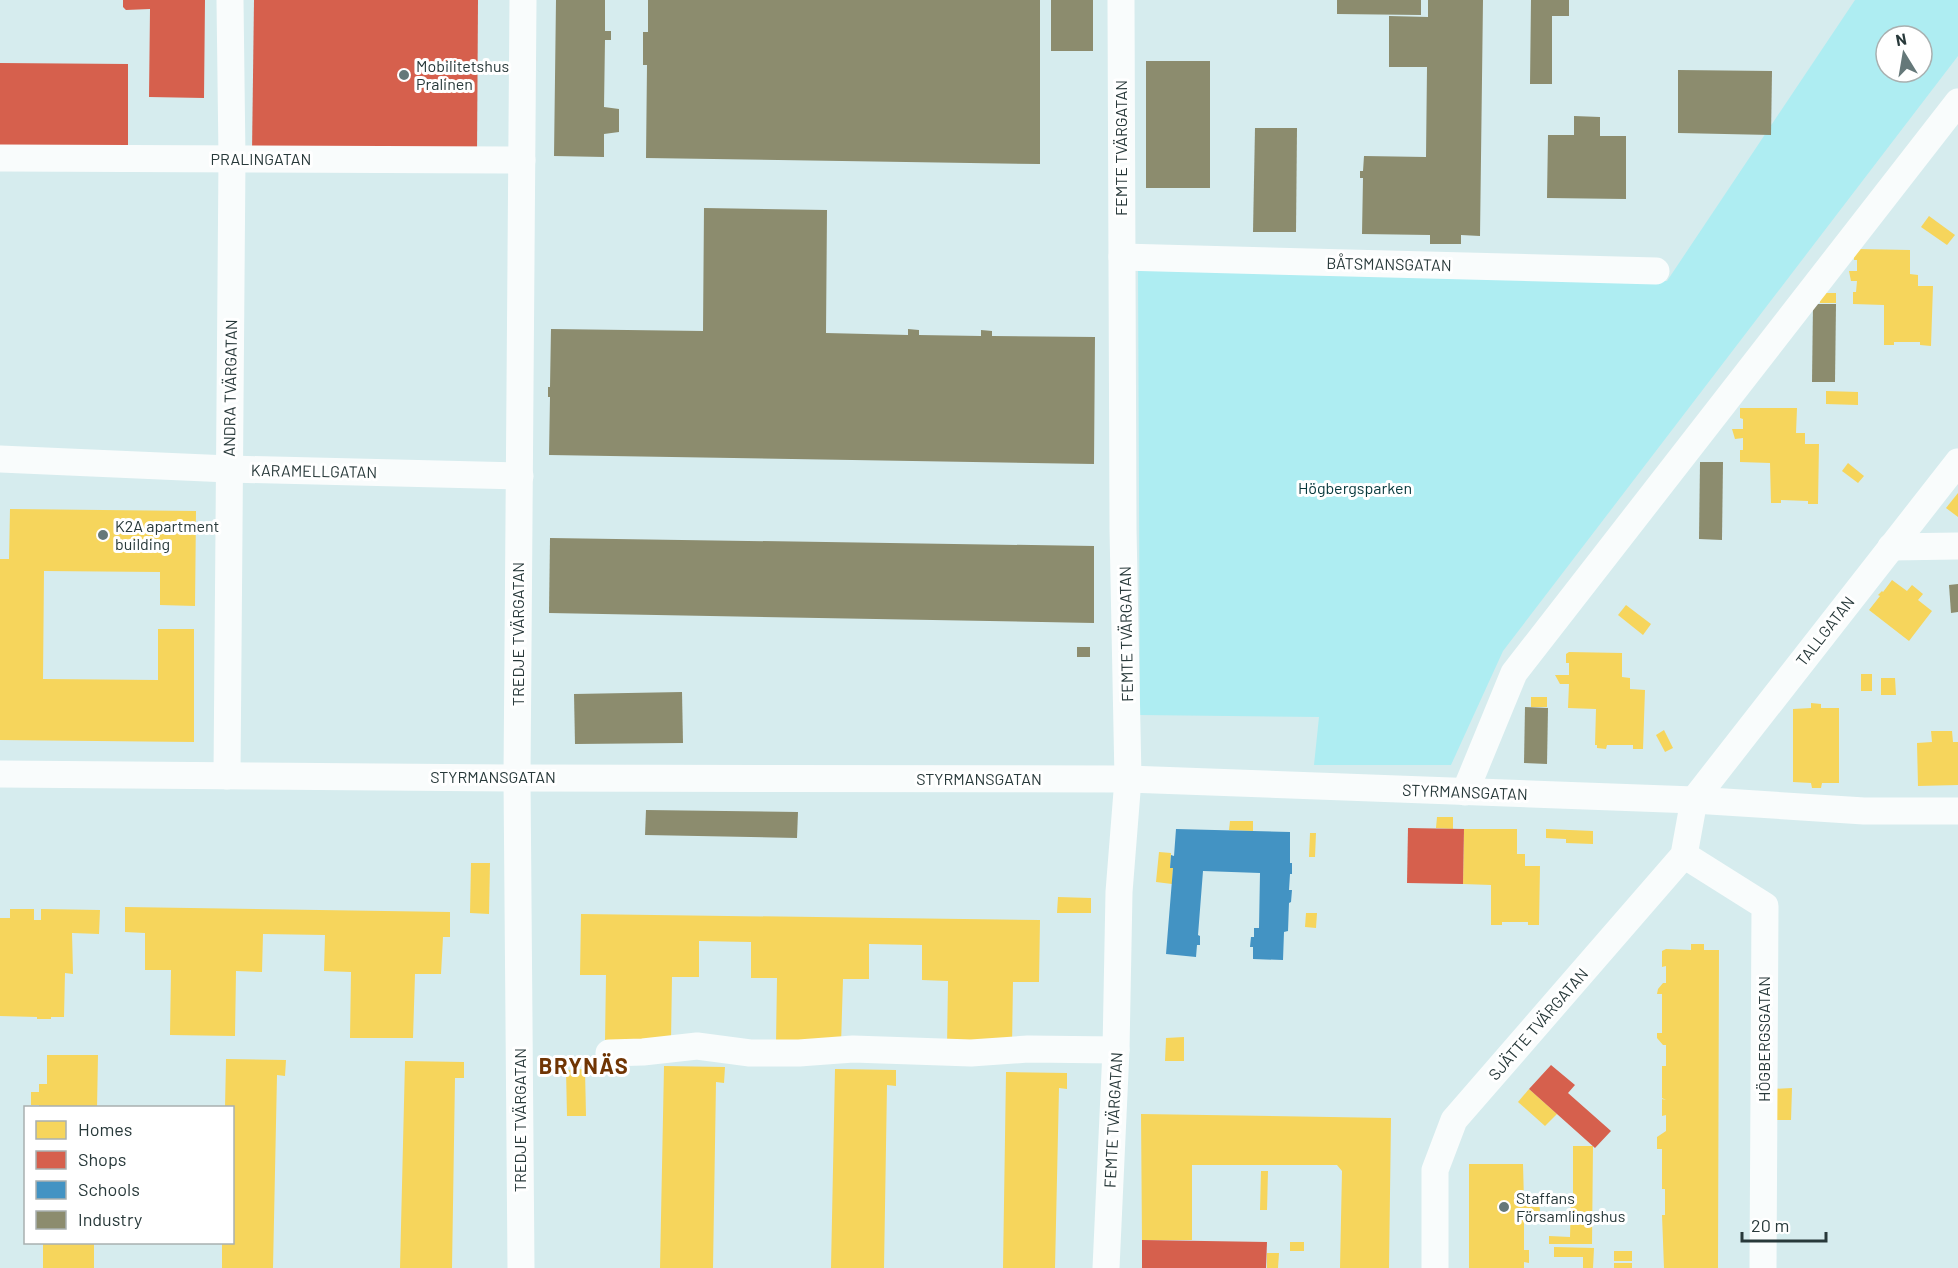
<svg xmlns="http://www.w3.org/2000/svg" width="1958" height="1268" font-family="Barlow,sans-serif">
  <rect width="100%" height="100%" fill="#d6ecee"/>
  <!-- green -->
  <path fill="#aeedf2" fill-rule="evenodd" d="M1855,0H1958V56L1503,651L1451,765H1314L1319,717L1140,715L1138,265L1667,281ZM1886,36H1922V72H1886Z"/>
  <!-- homes -->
  <g fill="#f6d55c">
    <path d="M1929,216L1955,235L1947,245L1921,227Z"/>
    <path d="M1857,249L1910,250V274L1918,275V286H1933L1931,346L1920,345V342H1894V345H1884V305L1853,304V292H1856L1857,281H1851L1849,271H1857V260H1854V250Z"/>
    <rect x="1820" y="293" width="16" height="10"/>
    <path d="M1826,391L1858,392V405L1826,404Z"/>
    <path d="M1740,408H1797L1796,433H1805V444H1819L1818,504H1808V501L1781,500V503H1771L1770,463L1740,462V450H1743V438L1735,439L1732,429H1743V419L1740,418Z"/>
    <path d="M1848,463L1864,476L1858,483L1842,471Z"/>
    <path d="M1958,493V517L1946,508Z"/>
    <path d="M10,509L196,511L195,606L160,605V572L44,571L43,679L158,680V629H194V742L0,740V559H9Z"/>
    <path d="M1892,580L1907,591L1912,585L1923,594L1918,600L1932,611L1909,641L1869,610L1880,596L1878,595L1882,591L1883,592Z"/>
    <path d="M1626,605L1651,624L1643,635L1618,615Z"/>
    <path d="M1569,652L1622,653V677L1630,678V689L1645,690L1643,749H1633V745H1607L1606,749L1597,748V745H1595L1596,709L1568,708L1569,684H1560L1555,675H1569V663H1566V654Z"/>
    <rect x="1861" y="674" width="11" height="17"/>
    <path d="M1881,678H1895L1896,695H1881Z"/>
    <rect x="1531" y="697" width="16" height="10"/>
    <path d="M1811,703L1821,704V708H1839V783H1822L1821,788H1812L1811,783L1793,782V709L1811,708Z"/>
    <path d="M1664,730L1673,748L1665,752L1656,735Z"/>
    <path d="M1931,731H1952L1953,742H1958V785L1918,786L1917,743L1932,742Z"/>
    <path d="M1437,817H1453V829L1436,828Z"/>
    <path d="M1230,821H1253V831L1229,830Z"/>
    <path d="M1464,829H1517V854H1525V866H1540L1539,925H1528V922H1502V925H1491V885L1463,884Z"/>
    <path d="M1546,829L1593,831V844L1566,843V839L1546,838Z"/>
    <path d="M1310,833H1316L1315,857H1309Z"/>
    <path d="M1159,852L1171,853L1170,868H1173L1172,884L1156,882Z"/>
    <path d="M471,863H490L489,914L470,913Z"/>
    <path d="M1058,897L1091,898V913H1057Z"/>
    <path d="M125,907L450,912V937H443L441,974H415L413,1038H350L351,972L324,971L325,935L263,934L262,972L236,971L235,1036L170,1035L171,970H145V933L125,932Z"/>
    <path d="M10,909H34V920H41V909L100,910L99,934L72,933L73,974L65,973L64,1017H51V1019H37V1017L0,1016V918H10Z"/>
    <path d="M1306,913H1317L1316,928L1305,927Z"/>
    <path d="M581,914L1040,920L1039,982H1013L1012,1047H947L948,981L922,980V945L869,944V979H843L841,1045L776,1044L777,978H751V942L699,941V977H672L671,1042L605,1041L606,975H580Z"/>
    <path d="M1691,944H1704V950H1719L1718,1268H1664L1662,1215H1665V1189H1662V1149H1657V1137L1666,1131V1115L1662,1116V1099L1666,1100L1662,1098V1066H1666V1045H1663L1657,1038V1033H1662V994H1657L1658,989L1663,983H1666V966L1662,967V951L1666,949L1691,950Z"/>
    <path d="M1184,1037V1061H1165L1166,1038Z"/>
    <path d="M47,1055H98L97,1108H39V1105H31V1092H39V1084H47Z"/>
    <path d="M226,1059L286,1060L285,1076L277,1075L273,1268H222V1242H232V1108H225Z"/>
    <path d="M405,1061L464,1062V1078H455L452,1268H400Z"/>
    <path d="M664,1066L725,1067L724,1083L716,1082L713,1268H660Z"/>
    <path d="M585,1069L586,1116H567L566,1070Z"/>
    <path d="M835,1069L896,1070V1086L887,1085L884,1268H831Z"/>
    <path d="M1006,1072L1067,1073V1089L1059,1088L1055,1268H1003Z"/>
    <path d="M1792,1088L1791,1120H1771L1772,1089Z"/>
    <path d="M1529,1089L1557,1114L1545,1126L1518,1102Z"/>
    <path d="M1141,1114L1391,1118L1389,1268H1340L1342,1171L1337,1165H1192V1240H1142Z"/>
    <path d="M1573,1146H1593L1592,1244H1549V1236L1570,1237L1571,1198L1573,1197Z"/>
    <path d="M1469,1164H1523L1524,1201L1529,1200L1535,1201L1539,1204L1540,1210L1539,1215L1535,1219L1529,1221L1524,1219V1250H1529V1263L1524,1262V1268H1469Z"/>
    <path d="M1261,1171H1268L1267,1210H1260Z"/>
    <rect x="43" y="1242" width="51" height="26"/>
    <rect x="1290" y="1242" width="14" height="9"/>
    <path d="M1554,1247L1594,1248L1593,1268H1583V1257H1554Z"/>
    <rect x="1614" y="1251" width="18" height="10"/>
    <path d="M1267,1253H1279L1278,1268H1267Z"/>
    <rect x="1614" y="1263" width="18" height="5"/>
  </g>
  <!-- shops -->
  <g fill="#d6604d">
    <path d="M123,0H205L204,98L149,97L150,9L126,10L123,7Z"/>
    <path d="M254,0H478L477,155L252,152Z"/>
    <path d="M0,63L128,64V148L0,147Z"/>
    <path d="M1408,828L1464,829L1463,884L1407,883Z"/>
    <path d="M1551,1065L1575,1085L1568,1093L1611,1131L1595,1148L1529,1089Z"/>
    <path d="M1142,1240L1267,1242L1266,1268H1142Z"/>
  </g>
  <!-- schools -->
  <path fill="#4393c3" d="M1176,829L1290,832V863H1292V874H1290L1289,890H1292L1291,902L1289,903L1288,931L1284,932L1283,960L1253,959V947H1250L1251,937H1254V928H1259L1260,873L1203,871L1198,935L1200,936V945H1197L1196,957L1166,954L1173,868H1170L1171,855L1174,856Z"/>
  <!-- industry -->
  <g fill="#8c8c6e">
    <path d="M556,0H605V31H611V40H605L604,107L619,109V132L604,134V157L554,156Z"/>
    <path d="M648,0H1040V164L646,158L647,65H643V32H648Z"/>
    <rect x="1051" y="0" width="42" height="51"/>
    <path d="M1337,0H1421V15L1337,14Z"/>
    <path d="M1428,0H1483L1480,236L1461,235V244H1430V235L1362,234L1363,178H1360V171H1363L1364,156L1426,157L1427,67H1389V16L1428,17Z"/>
    <path d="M1531,0H1569V16H1552V84H1530Z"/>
    <rect x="1146" y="61" width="64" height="127"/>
    <path d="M1678,70L1772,71L1771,135L1678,133Z"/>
    <path d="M1574,116L1600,117V136H1626V199L1547,198L1548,135H1574Z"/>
    <path d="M1255,128H1297L1296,232H1253Z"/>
    <path d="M704,208L827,210L826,333L908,335V329L919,330V335L981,336V330L992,331V336L1095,337L1094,464L549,455L550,397H548V387H550L551,329L703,331Z"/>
    <path d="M1813,304H1836L1835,382H1812Z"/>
    <path d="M1700,462H1723L1722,540L1699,539Z"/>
    <path d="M550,538L1094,546V623L549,613Z"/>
    <path d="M1958,584V612L1951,613L1949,585Z"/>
    <rect x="1077" y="647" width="13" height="10"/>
    <path d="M682,692L683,743L575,744L574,694Z"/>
    <path d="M1525,707L1548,708L1547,764L1524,763Z"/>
    <path d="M646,810L798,812L797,838L645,835Z"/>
  </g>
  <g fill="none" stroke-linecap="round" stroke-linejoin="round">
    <!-- minor -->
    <g stroke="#f9fcfc" stroke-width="27">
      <path d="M0,158L522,160"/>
      <path d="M1122,257L1656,271"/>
      <path d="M0,459L229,469L520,476"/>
      <path d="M1891,547L1958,546"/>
      <path d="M0,774L517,778L1128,779L1694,800L1864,811H1958"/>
      <path d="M227,776L232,158L230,0"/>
      <path d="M1465,792L1514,673L1958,102"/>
      <path d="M1684,855L1765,906L1763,1268"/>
      <path d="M609,1053L643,1052L697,1046L750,1053H799L853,1049L971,1053L1028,1049L1116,1050"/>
      <path d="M521,1268L517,778L523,0"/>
      <path d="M1106,1268L1116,1050L1119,892L1128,779L1123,529L1121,0"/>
      <path d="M1435,1268V1170L1454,1120L1684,855L1694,800L1958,462"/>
    </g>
  </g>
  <!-- markers -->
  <g fill="#657879" stroke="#fff" stroke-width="2">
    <circle cx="404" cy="75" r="6"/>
    <circle cx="103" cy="535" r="6"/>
    <circle cx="1504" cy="1207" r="6"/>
  </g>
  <g text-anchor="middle" stroke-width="6" stroke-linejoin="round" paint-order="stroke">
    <!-- poi labels -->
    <g font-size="16" fill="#28393a" stroke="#fff" text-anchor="start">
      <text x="416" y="72">Mobilitetshus<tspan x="416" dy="18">Pralinen</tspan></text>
      <text x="115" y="532">K2A apartment<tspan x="115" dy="18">building</tspan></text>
      <text x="1516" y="1204">Staffans<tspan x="1516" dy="18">Församlingshus</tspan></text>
    </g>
    <!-- street labels -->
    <g font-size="16" fill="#28393a" stroke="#fff">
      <text transform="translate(1121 148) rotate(-90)" y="6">FEMTE TVÄRGATAN</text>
      <text x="261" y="165">PRALINGATAN</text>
      <text transform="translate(1389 264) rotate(1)" y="6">BÅTSMANSGATAN</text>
      <text transform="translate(230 388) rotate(-89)" y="6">ANDRA TVÄRGATAN</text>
      <text transform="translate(314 471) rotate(1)" y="6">KARAMELLGATAN</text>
      <text transform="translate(1825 631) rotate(-52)" y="6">TALLGATAN</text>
      <text transform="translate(518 634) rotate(-90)" y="6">TREDJE TVÄRGATAN</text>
      <text transform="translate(1126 634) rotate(-91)" y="6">FEMTE TVÄRGATAN</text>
      <text x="493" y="783">STYRMANSGATAN</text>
      <text x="979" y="785">STYRMANSGATAN</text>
      <text transform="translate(1465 792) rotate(2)" y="6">STYRMANSGATAN</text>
      <text transform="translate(1538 1024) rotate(-49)" y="6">SJÄTTE TVÄRGATAN</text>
      <text transform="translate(1764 1039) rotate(-90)" y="6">HÖGBERGSGATAN</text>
      <text transform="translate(520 1120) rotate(-90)" y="6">TREDJE TVÄRGATAN</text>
      <text transform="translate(1113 1120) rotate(-87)" y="6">FEMTE TVÄRGATAN</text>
    </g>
    <!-- park labels -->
    <g font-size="16" fill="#06383c" stroke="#fff">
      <text x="1355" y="494">Högbergsparken</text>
    </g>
    <!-- district labels -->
    <g font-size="22" font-weight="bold" letter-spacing="1.5" fill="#703504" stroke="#fff">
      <text x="584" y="1074">BRYNÄS</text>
    </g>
  </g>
  <!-- legend -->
  <rect x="24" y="1106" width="210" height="138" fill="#ffffff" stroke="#a9b0b0" stroke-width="1.5"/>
  <rect x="36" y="1121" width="30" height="18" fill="#f6d55c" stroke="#a9b0b0" stroke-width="1.5"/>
  <text x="78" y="1136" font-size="18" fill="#28393a">Homes</text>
  <rect x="36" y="1151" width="30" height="18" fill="#d6604d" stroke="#a9b0b0" stroke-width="1.5"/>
  <text x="78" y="1166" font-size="18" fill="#28393a">Shops</text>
  <rect x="36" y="1181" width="30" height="18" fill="#4393c3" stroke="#a9b0b0" stroke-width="1.5"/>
  <text x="78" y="1196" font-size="18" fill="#28393a">Schools</text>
  <rect x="36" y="1211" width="30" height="18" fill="#8c8c6e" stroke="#a9b0b0" stroke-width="1.5"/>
  <text x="78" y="1226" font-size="18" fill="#28393a">Industry</text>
  <!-- north arrow -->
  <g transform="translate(1904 54) rotate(349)"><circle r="28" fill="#ffffff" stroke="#a9b0b0" stroke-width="1.5"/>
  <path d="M0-4.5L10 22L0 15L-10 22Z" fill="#657879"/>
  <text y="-9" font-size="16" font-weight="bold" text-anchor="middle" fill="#28393a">N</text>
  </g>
  <!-- scale -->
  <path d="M1742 1232v9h84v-9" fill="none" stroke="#28393a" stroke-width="3"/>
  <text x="1751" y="1232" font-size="18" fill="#28393a" stroke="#ffffff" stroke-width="4.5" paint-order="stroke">20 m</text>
</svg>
